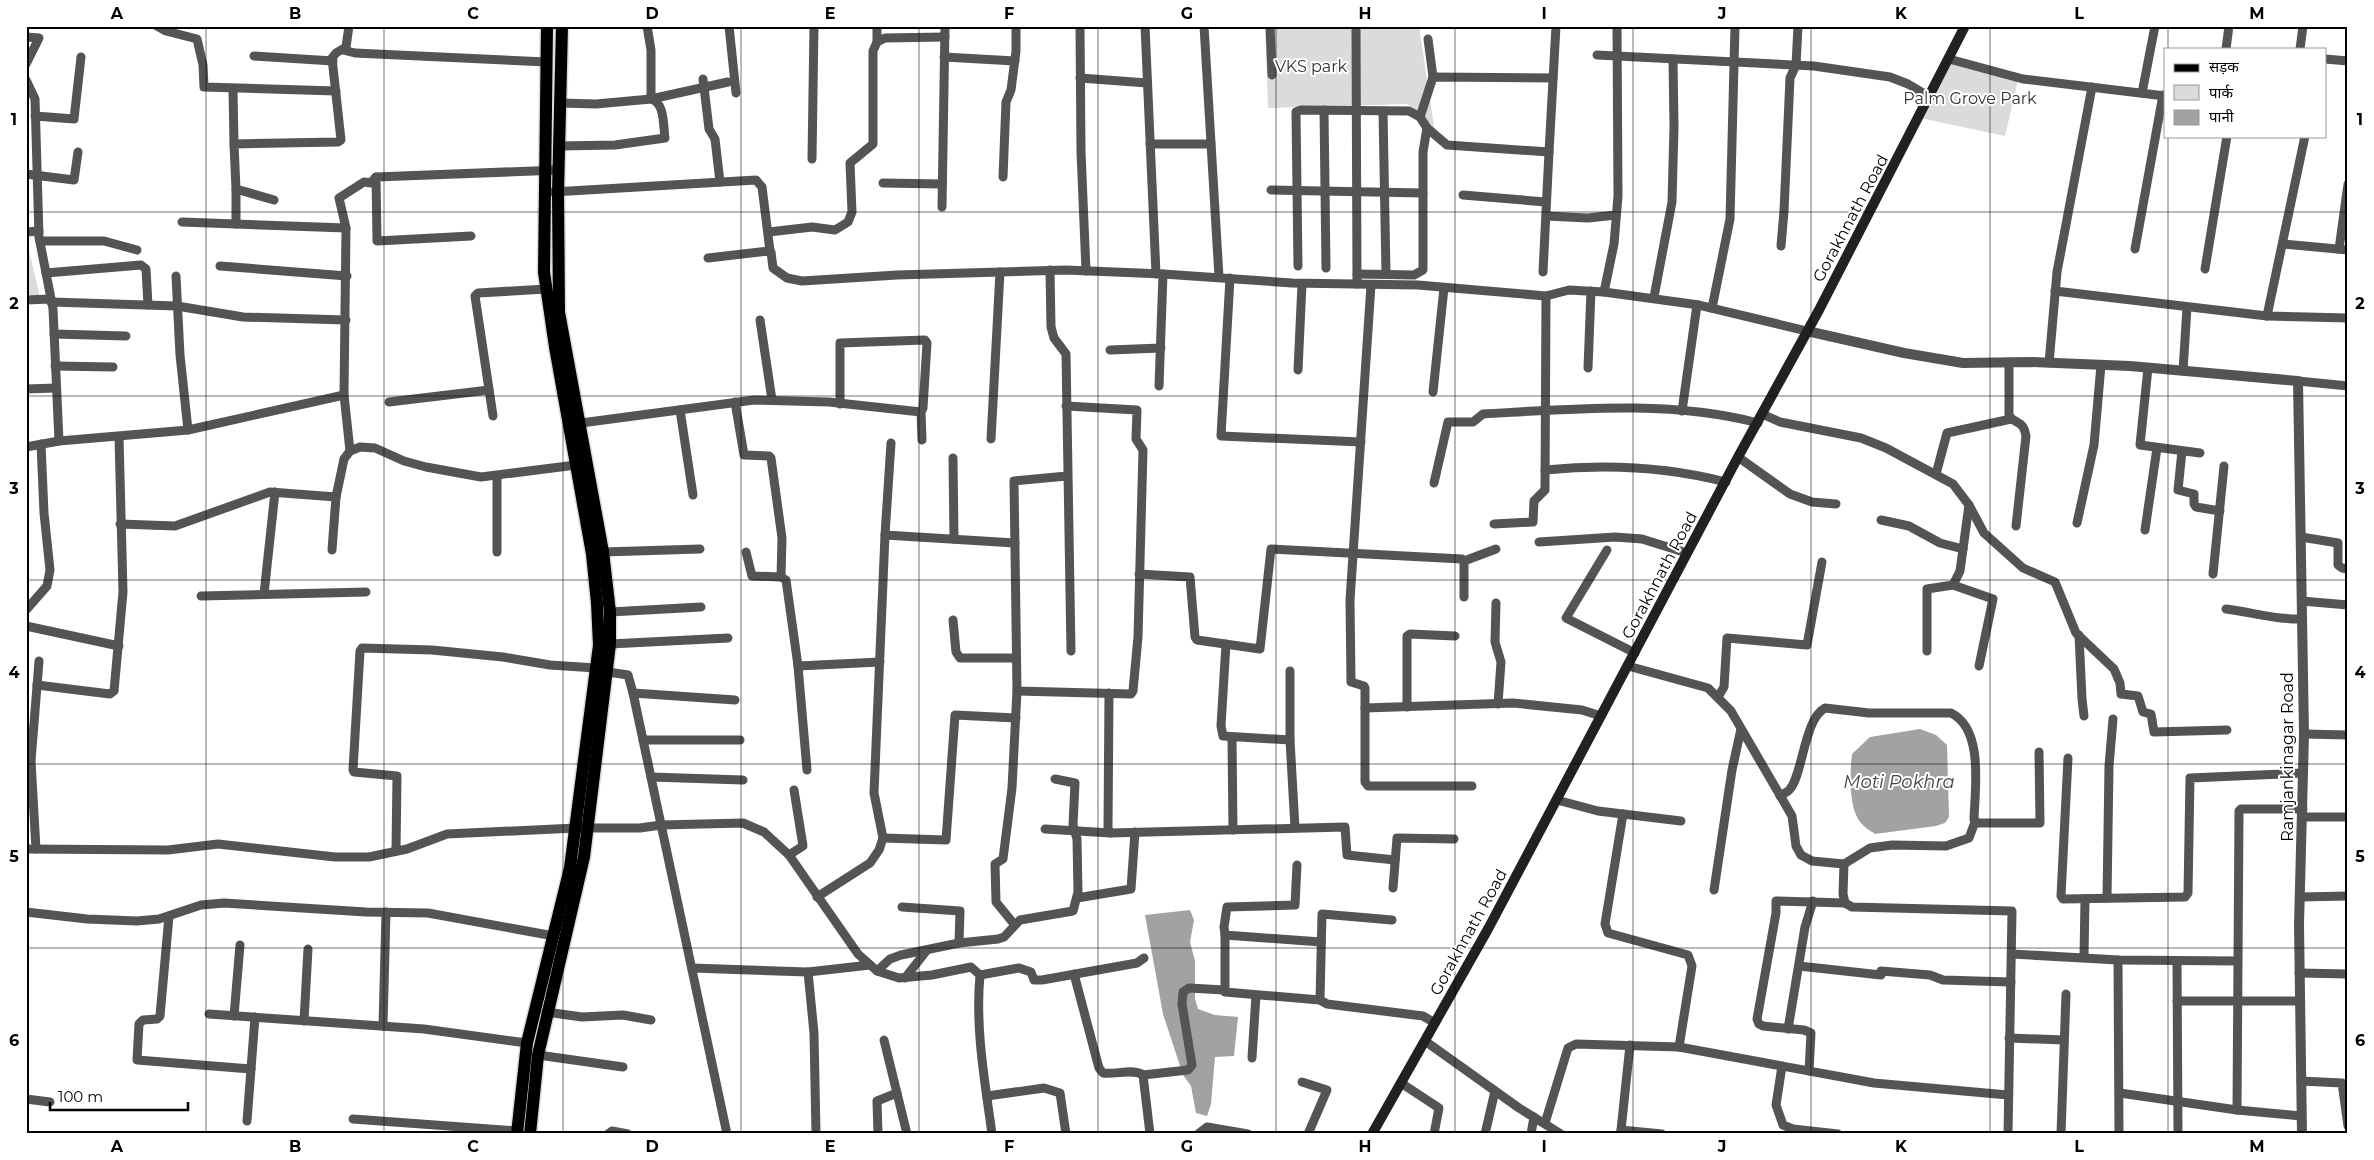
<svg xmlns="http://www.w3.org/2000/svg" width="2374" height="1160" font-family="Montserrat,'Noto Sans Devanagari',sans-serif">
  <rect width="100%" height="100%" fill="#fff"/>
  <!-- green -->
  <g fill="#dbdbdb">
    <path d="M1265,26H1419L1435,133L1420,112L1407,104L1268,108Z"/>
    <path d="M1950,61L2018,80L2005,136L1920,118Z"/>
    <path d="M26,238L40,297H26Z"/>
  </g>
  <!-- water -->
  <g fill="#a2a2a2">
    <path d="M1920,729L1936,735L1947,745L1949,817L1945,823L1936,826L1875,834C1871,831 1865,828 1862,824C1848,810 1850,772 1852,754L1870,737Z"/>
    <path d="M1190,910L1194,920L1190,942L1195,961V999L1198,1009L1215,1015L1238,1017L1234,1056L1215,1057L1211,1104L1207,1116L1196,1113L1191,1086L1183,1075L1163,1014L1145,915Z"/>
  </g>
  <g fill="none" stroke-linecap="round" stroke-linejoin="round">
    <!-- primary casing -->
    <g stroke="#dbdbdb" stroke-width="15">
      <g id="primary">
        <path d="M517,1134L527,1043L570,868L599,645L597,603L592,554L555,347L544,272L547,26"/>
        <path d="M530,1134L538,1055L584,857L610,644V612L603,552L559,312L558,192L562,26"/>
      </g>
    </g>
    <!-- minor -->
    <g stroke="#545454" stroke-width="9">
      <path d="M157,26L166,31L197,39L203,65L204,87L336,91"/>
      <path d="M647,26L651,50V99L728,82"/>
      <path d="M729,26L736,93"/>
      <path d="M877,26V42"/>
      <path d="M1080,26L1081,152L1086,271"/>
      <path d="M1145,26L1156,274"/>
      <path d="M1204,26L1219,277"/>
      <path d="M1270,26L1272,75"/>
      <path d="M1356,26L1357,284"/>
      <path d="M26,37L39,38L26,64"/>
      <path d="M1428,39L1433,77"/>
      <path d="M2226,49L2229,26"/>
      <path d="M2300,49L2303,26"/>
      <path d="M343,50L355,53L547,62"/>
      <path d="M1597,55L1814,66L1890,77L1908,84L1930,97"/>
      <path d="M254,56L333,61"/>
      <path d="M944,57L1015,61"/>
      <path d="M1949,59L2023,79L2165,96"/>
      <path d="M2325,59L2348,61"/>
      <path d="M1080,78L1147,83"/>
      <path d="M703,79L709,129L715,139L720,182"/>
      <path d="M26,80L35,99L39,237L53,309L59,441"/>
      <path d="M233,90L234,144"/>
      <path d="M2142,93L2155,26"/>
      <path d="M1324,110L1326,268"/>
      <path d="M1383,111L1386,274"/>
      <path d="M35,116L74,119L81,57"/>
      <path d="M1420,117L1433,77L1553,78"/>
      <path d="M1150,144H1211"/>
      <path d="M560,146L615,145L665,138C663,125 665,103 651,99L596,104L560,103"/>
      <path d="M1549,152L1556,26"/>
      <path d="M812,159L814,26"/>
      <path d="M26,174L74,180L78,152"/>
      <path d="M1003,177L1006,102L1011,90L1016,51V26"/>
      <path d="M883,183L942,184"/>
      <path d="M236,189L234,144L338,142L341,140L332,58L336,53L346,47L349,26"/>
      <path d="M1271,190L1423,193"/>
      <path d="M553,192L756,180L762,187L770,251"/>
      <path d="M1463,195L1546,202"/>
      <path d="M942,207L945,26"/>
      <path d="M1546,216L1588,218L1616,215"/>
      <path d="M182,222L346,228"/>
      <path d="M236,224V189L274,200"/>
      <path d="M26,232L39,231"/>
      <path d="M769,232L812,227L835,230L848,222L852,212L850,163L873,144V51L877,42L885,38L945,37"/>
      <path d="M471,236L377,241L376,177L559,170"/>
      <path d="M40,241H104L137,250"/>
      <path d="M2283,244L2348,250"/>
      <path d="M1781,246L1784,211L1790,78L1796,65L1798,26"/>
      <path d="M2135,249L2163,95"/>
      <path d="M2339,249L2348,184"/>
      <path d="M708,258L769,251L771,252L773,268L787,278L802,281L897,275L1066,270L1163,274L1292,283L1418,285L1546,296L1569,290L1604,292L1699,305L1807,331"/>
      <path d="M220,266L347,276"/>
      <path d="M1298,266L1296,112L1301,110L1409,111L1420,117L1427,128L1447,145L1549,152L1543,272"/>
      <path d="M2205,269L2227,136"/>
      <path d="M1050,270L1051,327L1054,338L1066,354L1071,651"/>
      <path d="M46,273L141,265L146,269L148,305"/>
      <path d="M1357,274L1414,275L1423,270V152L1427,128"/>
      <path d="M176,276L180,355L188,430"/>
      <path d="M1230,278L1221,436L1361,442"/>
      <path d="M1371,285L1350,600L1351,682L1364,686L1365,688V782L1368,786H1472"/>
      <path d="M2055,291L2267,316L2348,318"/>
      <path d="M1604,292L1614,244L1618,196L1617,26"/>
      <path d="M1654,297L1672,202L1674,127L1673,59"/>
      <path d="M26,300L51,299"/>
      <path d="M51,302L177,306L243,317L346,320"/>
      <path d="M1712,308L1730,219L1735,26"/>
      <path d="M2267,316L2305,136"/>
      <path d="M760,320L772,400"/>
      <path d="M54,334L126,336"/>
      <path d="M1110,350L1161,348"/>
      <path d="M2009,362V416C2017,425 2023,420 2026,436L2016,526"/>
      <path d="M2049,363L2057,272L2092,87"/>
      <path d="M55,366L113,367"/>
      <path d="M1588,368L1591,291"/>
      <path d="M2148,368L2140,445L2200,453"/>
      <path d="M1298,370L1302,284"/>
      <path d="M2183,371L2187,307"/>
      <path d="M2298,381L2348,386"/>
      <path d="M1159,386L1163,274"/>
      <path d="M26,389L56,388"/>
      <path d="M1433,392L1444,288"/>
      <path d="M389,402L489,390"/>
      <path d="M735,402L744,455L769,456L771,458L782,538L781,577"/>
      <path d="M840,404V343L925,340L927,343L923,408L921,412"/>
      <path d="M1066,406L1137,410L1136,439L1143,450L1138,637L1133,691L1131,694L1017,691L1014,481L1067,476"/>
      <path d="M680,410L693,495"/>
      <path d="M1682,411L1697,305"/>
      <path d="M1762,414L1780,422L1861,438L1886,448L1953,484L1969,505L1984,533L2023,568L2055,582L2076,633L2114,669L2120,683L2121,694L2138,696L2143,712L2151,714L2154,732L2227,730"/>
      <path d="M493,416L475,296L478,293L546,289"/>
      <path d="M581,423L754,400L829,402L921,412L922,440"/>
      <path d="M991,439L1000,272"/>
      <path d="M891,443L885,535L1015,543"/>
      <path d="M26,447L59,441L188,430L344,395"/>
      <path d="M350,451L344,395L346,228L339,198L364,182L371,183L376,177"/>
      <path d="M2182,451L2178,490L2194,494V504L2196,507L2220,511"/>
      <path d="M1738,457L1790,494L1812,502L1836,504"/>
      <path d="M953,458L954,539"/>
      <path d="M1545,470C1604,464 1668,467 1726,482"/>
      <path d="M1936,474L1947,433L2011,419"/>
      <path d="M497,476V552"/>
      <path d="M1434,483L1448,422H1473L1483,414C1573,409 1670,400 1758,423"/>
      <path d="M1881,520L1909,526L1940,543L1963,549"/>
      <path d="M2077,523L2094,445L2101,365"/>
      <path d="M120,524L175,526L270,492L336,497L344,459L350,451L360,447L375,448L404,461L426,467L481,477L576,465"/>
      <path d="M1494,524L1533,522L1534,501L1545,490L1546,296"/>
      <path d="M2145,530L2157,448"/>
      <path d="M2301,537L2338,543V565L2342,568L2348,569"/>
      <path d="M1539,542L1615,537L1642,539L1687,553"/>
      <path d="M332,550L336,497"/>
      <path d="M1607,550L1566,618L1635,653"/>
      <path d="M603,552L700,549"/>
      <path d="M746,552L752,576L781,577L786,580L798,666L807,770"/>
      <path d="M1464,561L1496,549"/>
      <path d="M1139,574L1190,577L1195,637L1197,640L1260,649L1271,549L1462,559L1464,562V597"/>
      <path d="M2213,574L2224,466"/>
      <path d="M1953,585L1993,599L1979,666"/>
      <path d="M264,594L275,492"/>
      <path d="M201,596L366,592"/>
      <path d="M2302,601L2348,605"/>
      <path d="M1496,603L1495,642L1501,662L1498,704"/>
      <path d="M2226,609C2252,612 2275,620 2302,619"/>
      <path d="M26,610L47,586L50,570L44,513L41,444"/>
      <path d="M610,612L701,607"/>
      <path d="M953,620L956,652L960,658H1016"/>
      <path d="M26,626L119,646"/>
      <path d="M2079,635L2082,699L2084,716"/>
      <path d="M610,644L728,638"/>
      <path d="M1226,644L1221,726L1223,736L1290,740"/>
      <path d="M1927,651V589L1953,585L1960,571L1969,505"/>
      <path d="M798,666L880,662"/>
      <path d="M1628,666L1708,688L1731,711L1792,816L1796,846L1801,855L1812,861L1844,864L1843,894L1845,903L1852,907L2012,911L2008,1134"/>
      <path d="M1290,671V740L1295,828"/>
      <path d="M608,672L628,675L633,693L727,1134"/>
      <path d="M37,685L110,694L114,691L123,592L119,437"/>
      <path d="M633,693L735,700"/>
      <path d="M1109,693L1108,829L1111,833L1345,827L1347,855L1395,860"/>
      <path d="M1718,697L1724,687L1727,638L1807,645L1822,562"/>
      <path d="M1407,707V636L1410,634L1455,636"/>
      <path d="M1365,708L1513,703L1582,710L1601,716"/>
      <path d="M2304,734L2348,735"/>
      <path d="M1232,738L1233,830"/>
      <path d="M643,740H740"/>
      <path d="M2068,758L2061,896L2063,899L2185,897L2188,893L2190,778L2303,773"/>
      <path d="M651,777L743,780"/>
      <path d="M1780,796C1783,794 1788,792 1790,789C1803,774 1804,719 1825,708L1869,713H1951C1984,729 1975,789 1974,819L1977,823H2040L2039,752"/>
      <path d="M1557,800L1598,811L1681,821"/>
      <path d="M1623,814L1605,924L1608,933L1688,955L1692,966L1679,1047"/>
      <path d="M2303,817H2348"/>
      <path d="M1045,829L1111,833"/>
      <path d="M883,838L946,840L955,715L1016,718"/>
      <path d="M26,849L168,850L218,844L335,857H369L407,849L447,834L576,828H640L661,825L743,823L764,832L789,855L858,954L877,971L899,978L932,975L971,967L980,975C975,1028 985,1082 992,1134"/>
      <path d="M36,849L31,761L39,661"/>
      <path d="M396,851L397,776L354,772L353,770L360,651L362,648L432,650L503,657L550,665L596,668"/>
      <path d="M789,855L803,846L794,790"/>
      <path d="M1844,864L1870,848L1892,845L1946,846L1969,838L1975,822"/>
      <path d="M1297,865L1295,905L1227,907L1224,927L1225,935L1321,942"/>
      <path d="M1393,888L1397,838L1454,839"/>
      <path d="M1714,890L1732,770L1741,729"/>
      <path d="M817,897L870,863L879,850L883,838L874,793L885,535"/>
      <path d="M2300,897L2348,896"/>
      <path d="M1077,898L1131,889L1135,832"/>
      <path d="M2107,898L2109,766L2113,719"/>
      <path d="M902,907L960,911L959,943"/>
      <path d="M26,912L87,919L137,921L159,919L201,905L224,903L366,912L428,913L554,936"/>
      <path d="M169,916L160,1016L157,1019L143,1020L139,1024L137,1060L251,1069"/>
      <path d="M1392,920L1322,914L1320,1000L1327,1004L1423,1016L1435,1023"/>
      <path d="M1014,924L996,902L995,864L1003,859L1012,788L1017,691"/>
      <path d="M1225,935V992L1320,1000"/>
      <path d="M2012,954L2118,960L2237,961"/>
      <path d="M2084,957L2085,899"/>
      <path d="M2118,960L2119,1134"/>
      <path d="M2177,962L2178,1134"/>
      <path d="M1799,966L1881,975"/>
      <path d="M692,968L808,972L870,965"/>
      <path d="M877,971L890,959L901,955L959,943L998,939L1004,937L1020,920L1073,911L1078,892L1077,839L1073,825L1075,783L1055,779"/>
      <path d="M1881,971L1930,975L1943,980L2011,982"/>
      <path d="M808,972L814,1033L816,1134"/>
      <path d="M2299,973L2348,974"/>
      <path d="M1074,974L1099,1068L1103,1073C1115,1075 1133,1068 1143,1075L1150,1134"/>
      <path d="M980,975L1019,968L1031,972L1034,980H1042L1137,963L1144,958"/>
      <path d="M905,978L927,950"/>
      <path d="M2177,1001H2300"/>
      <path d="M546,1012L582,1017L623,1015L651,1020"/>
      <path d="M209,1014L424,1029L527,1043"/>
      <path d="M234,1016L240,945"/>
      <path d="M304,1021L308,949"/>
      <path d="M383,1026L386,912"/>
      <path d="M1788,1029L1805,927L1813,901"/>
      <path d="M2009,1038L2064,1040"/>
      <path d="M884,1040L907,1134"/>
      <path d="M1425,1041L1519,1108L1561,1134"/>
      <path d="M538,1055L623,1067"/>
      <path d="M1252,1058L1256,995"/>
      <path d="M1782,1066L1776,1105L1783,1125L1793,1129L1838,1134"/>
      <path d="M1809,1071L1811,1033L1804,1030L1763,1026L1759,1024L1757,1019L1776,913V901L1845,903"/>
      <path d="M1143,1075L1188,1070L1192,1065L1182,1004L1183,992L1189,988L1224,990"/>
      <path d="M2301,1081L2342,1083L2348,1126"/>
      <path d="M1302,1082L1327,1090L1308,1134"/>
      <path d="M1401,1083L1439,1108L1434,1134"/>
      <path d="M2120,1093L2237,1110L2301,1116"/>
      <path d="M987,1096L1044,1088L1060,1093L1066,1134"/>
      <path d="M26,1099L50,1102"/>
      <path d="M2237,1110L2239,811L2241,809H2303"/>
      <path d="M353,1119L517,1131"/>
      <path d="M247,1121L255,1017"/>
      <path d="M1545,1123L1568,1048L1576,1044L1679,1047L1874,1083L2008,1095"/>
      <path d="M1621,1130L1630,1045"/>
      <path d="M608,1134L612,1131L628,1134"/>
      <path d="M878,1134L877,1101L897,1093"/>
      <path d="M1198,1134L1207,1127L1248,1134"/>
      <path d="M1485,1134L1495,1091"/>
      <path d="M1531,1134L1534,1117"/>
      <path d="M1621,1134V1130L1662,1134"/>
      <path d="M2061,1134L2066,994"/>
    </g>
    <!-- tertiary -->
    <path stroke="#545454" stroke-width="10" d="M1807,331L1904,353L1963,363L2031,362L2130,366L2298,381L2304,734L2299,925L2302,1134"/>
    <!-- secondary -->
    <path stroke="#212121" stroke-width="10" d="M1372,1134L1488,929L1738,457L1819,310L1965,26"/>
    <!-- primary -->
    <use href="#primary" stroke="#000" stroke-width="12"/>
  </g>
  <!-- grid -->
  <path fill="none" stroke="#000" stroke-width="1" stroke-opacity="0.55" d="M206,26V1134M384,26V1134M563,26V1134M741,26V1134M919,26V1134M1098,26V1134M1276,26V1134M1455,26V1134M1633,26V1134M1811,26V1134M1990,26V1134M2168,26V49M2168,136V1134M26,212H2348M26,396H2348M26,580H2348M26,764H2348M26,948H2348"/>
  <g text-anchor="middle" stroke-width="4" stroke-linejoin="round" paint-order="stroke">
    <!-- park labels -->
    <g font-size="16" fill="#323232" stroke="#fff">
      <text x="1311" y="72">VKS park</text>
      <text x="1970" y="104">Palm Grove Park</text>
    </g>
    <!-- street labels -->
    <g font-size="16" fill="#000" stroke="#fff">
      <text transform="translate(1850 218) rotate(-62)" y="6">Gorakhnath Road</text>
      <text transform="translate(1659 575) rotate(-62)" y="6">Gorakhnath Road</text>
      <text transform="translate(2287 757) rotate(-90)" y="6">Ramjankinagar Road</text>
      <text transform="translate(1468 932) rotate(-61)" y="6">Gorakhnath Road</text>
    </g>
    <!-- water labels -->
    <g font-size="18" font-style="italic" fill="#434343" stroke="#fff">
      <text x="1899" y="788">Moti Pokhra</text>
    </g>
  </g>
  <!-- border -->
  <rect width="2374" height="1160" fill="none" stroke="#ffffff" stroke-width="55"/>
  <!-- legend -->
  <rect x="2164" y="48" width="162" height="90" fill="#ffffff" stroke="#999999"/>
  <rect x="2174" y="64" width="25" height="8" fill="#000000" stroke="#999999"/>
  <text x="2209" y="72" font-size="15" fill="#000000">सड़क</text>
  <rect x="2174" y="85" width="25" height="15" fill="#dbdbdb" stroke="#999999"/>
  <text x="2209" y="98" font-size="15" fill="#000000">पार्क</text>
  <rect x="2174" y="110" width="25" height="15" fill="#a2a2a2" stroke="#999999"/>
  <text x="2209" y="122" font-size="15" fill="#000000">पानी</text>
  <!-- scale -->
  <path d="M50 1102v8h138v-8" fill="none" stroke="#000000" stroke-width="2.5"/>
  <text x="58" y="1102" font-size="15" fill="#000000" stroke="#ffffff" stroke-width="4" paint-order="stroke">100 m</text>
  <rect x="28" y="28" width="2318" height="1104" fill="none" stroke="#000" stroke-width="2"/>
  <g font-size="16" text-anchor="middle" font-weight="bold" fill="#000">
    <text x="117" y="19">A</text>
    <text x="295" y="19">B</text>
    <text x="473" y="19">C</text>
    <text x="652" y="19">D</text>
    <text x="830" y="19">E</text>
    <text x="1009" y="19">F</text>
    <text x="1187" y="19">G</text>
    <text x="1365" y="19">H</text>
    <text x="1544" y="19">I</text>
    <text x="1722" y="19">J</text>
    <text x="1901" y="19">K</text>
    <text x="2079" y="19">L</text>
    <text x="2257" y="19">M</text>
    <text x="14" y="125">1</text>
    <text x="2360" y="125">1</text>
    <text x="14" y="309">2</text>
    <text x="2360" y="309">2</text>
    <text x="14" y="494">3</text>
    <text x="2360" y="494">3</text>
    <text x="14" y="678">4</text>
    <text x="2360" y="678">4</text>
    <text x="14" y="862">5</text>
    <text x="2360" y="862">5</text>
    <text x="14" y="1046">6</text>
    <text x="2360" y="1046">6</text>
    <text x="117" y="1152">A</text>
    <text x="295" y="1152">B</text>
    <text x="473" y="1152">C</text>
    <text x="652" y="1152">D</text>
    <text x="830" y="1152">E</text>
    <text x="1009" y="1152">F</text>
    <text x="1187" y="1152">G</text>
    <text x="1365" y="1152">H</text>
    <text x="1544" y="1152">I</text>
    <text x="1722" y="1152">J</text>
    <text x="1901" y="1152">K</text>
    <text x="2079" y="1152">L</text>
    <text x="2257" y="1152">M</text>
  </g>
</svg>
